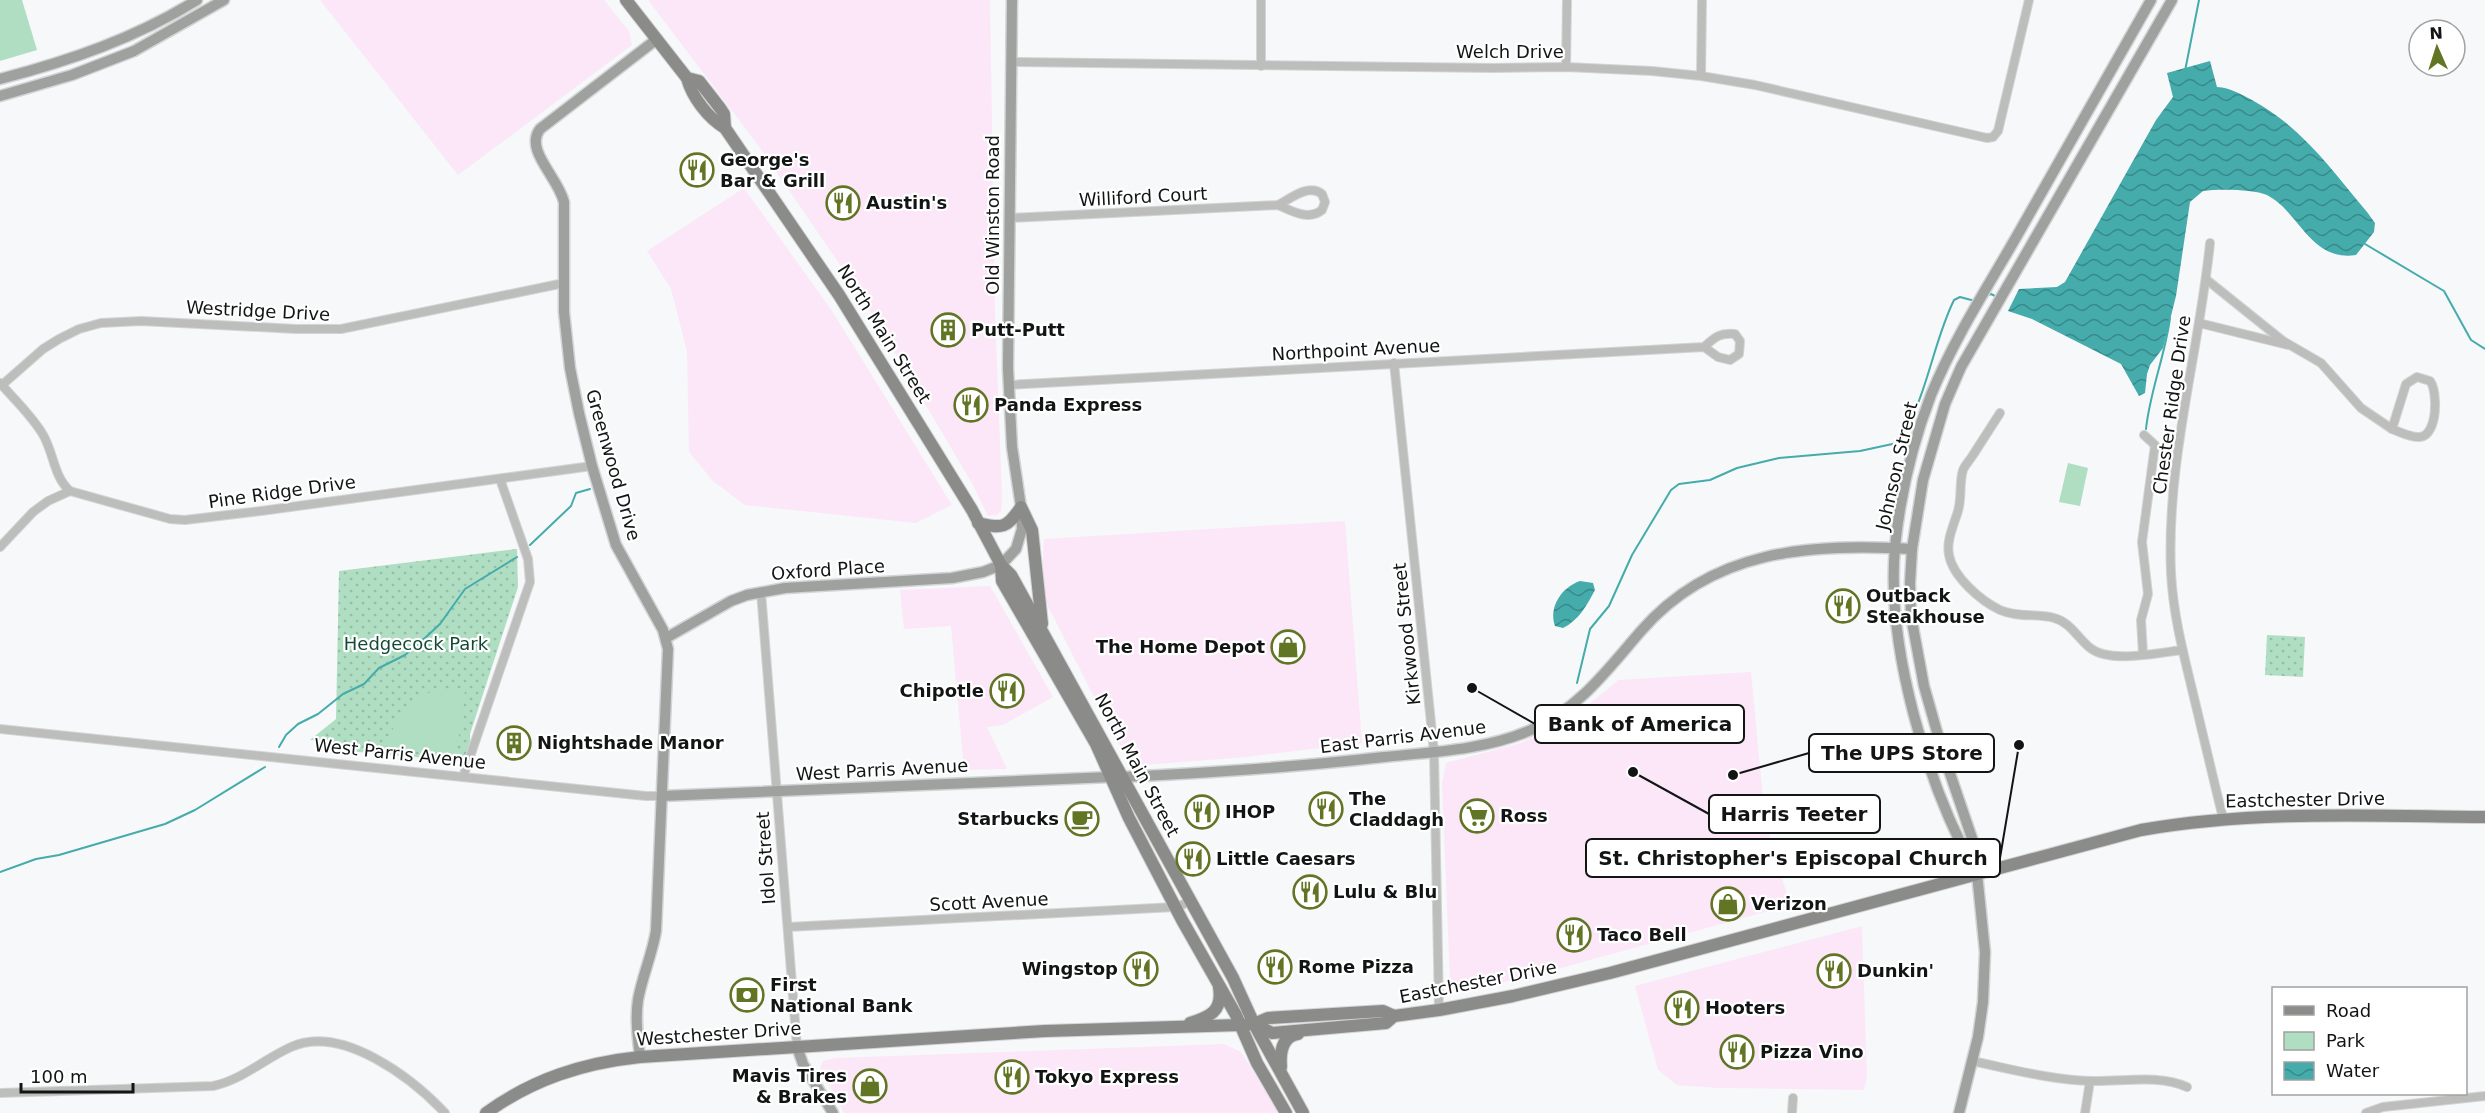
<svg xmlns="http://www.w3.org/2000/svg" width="2485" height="1113" font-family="'DejaVu Sans',sans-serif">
  <defs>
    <pattern id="green-dots" width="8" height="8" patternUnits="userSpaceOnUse" patternTransform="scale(1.5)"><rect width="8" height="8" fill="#afdec3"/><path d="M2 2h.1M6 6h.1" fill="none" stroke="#96bea7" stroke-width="1.8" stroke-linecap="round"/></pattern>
    <pattern id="water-waves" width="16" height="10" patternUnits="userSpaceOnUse" patternTransform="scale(1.5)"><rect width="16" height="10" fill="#45abab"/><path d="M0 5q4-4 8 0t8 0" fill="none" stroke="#388a8a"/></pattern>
  </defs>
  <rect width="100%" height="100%" fill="#f6f8fa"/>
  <!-- commercial -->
  <g fill="#fbe7f8">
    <path d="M320,0H604L629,31L632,45L458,175Z"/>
    <path d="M648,0H990L995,313L1002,496L1001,511L997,515L988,516L973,485L862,297L758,145Z"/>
    <path d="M744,188L832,311L952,505L916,523L745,505L713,481L689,452L687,351L671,289L647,251Z"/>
    <path d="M1345,521L1362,743L1246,757L1144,765L1132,761L1114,737L1047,604L1042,578L1044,539Z"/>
    <path d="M990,586L1053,697L1003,725L987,727L1007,769L964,770L951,626L904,629L900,590Z"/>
    <path d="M1751,672L1765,819L1790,905L1539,974L1472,989L1454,988L1450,980L1442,784L1446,763L1521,743L1558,725L1593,701L1618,680Z"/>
    <path d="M1862,926L1867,1078L1864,1090L1718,1088L1677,1085L1658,1070L1635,986Z"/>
    <path d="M1224,1044L1241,1052L1279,1113H844L820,1068L823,1061L835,1058Z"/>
  </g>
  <!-- green -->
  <g fill="url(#green-dots)">
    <path d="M517,549L518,587L470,734V762L336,750V742L310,740L336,719L339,571Z"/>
    <path d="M2267,635L2305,637L2303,677L2265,675Z"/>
  </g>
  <!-- pitch -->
  <g fill="#afdec3">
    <path d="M0,0H22L37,50L0,61Z"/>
    <path d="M2068,463L2088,468L2080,506L2059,502Z"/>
    <path d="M437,689L465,691L456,756L450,758L387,745C397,713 407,703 437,689Z"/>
  </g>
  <!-- water -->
  <g fill="url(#water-waves)">
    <path d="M2210,61L2217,87C2231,88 2240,94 2252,100C2303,128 2330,168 2367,212L2375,223L2374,232L2356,255C2310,262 2299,211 2267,195C2253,189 2218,189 2203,191L2190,202L2176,296L2163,348L2150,365L2147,374L2145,393L2139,396L2121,364L2032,319L2008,311L2019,289L2057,287L2065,282L2156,120L2173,97L2167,73Z"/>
    <path d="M1580,581L1593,583L1595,590C1587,605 1579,620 1563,628L1555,626C1548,607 1562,587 1580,581Z"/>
  </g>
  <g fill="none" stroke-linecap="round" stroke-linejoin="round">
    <!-- stream -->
    <g stroke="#45abab" stroke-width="2">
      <path d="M2185,71L2199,0"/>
      <path d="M2365,244L2444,291L2471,340L2485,349"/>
      <path d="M1986,296L1991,294L1997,297"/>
      <path d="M2146,429C2150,391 2165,356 2170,318"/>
      <path d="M530,545L571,506L576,493L590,489"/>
      <path d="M1577,683L1590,629L1609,606L1632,555L1671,490L1679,484L1710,480L1737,468L1779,458L1860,451L1897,443C1928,399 1931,347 1954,300L1960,297L1975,301"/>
      <path d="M279,747L286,735L298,724L318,714L343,694L364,684L379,668L405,655L425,638L440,624L465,589L517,557"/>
      <path d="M0,872L36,859L59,855L165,824L195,810L265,767"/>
    </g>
    <!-- street casing -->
    <g stroke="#d2d4d5" stroke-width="10">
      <g id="street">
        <path d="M1261,0V66"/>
        <path d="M1011,62L1493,68L1566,67L1652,71L1701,76L1755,85L1987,138L1993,137L1998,131L2029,0"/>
        <path d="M1566,67L1567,0"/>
        <path d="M1701,76L1702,0"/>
        <path d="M1009,218L1278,205C1290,199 1309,183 1322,194L1325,202L1322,210C1308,221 1292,211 1278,205"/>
        <path d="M2210,243C2199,353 2166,461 2171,573C2173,612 2182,648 2191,685C2202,730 2212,774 2223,818"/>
        <path d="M2207,280L2283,341L2321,363L2361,408L2392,429"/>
        <path d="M2199,323L2288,345"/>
        <path d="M1394,363L1434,752L1439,1010"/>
        <path d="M2417,377L2430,381C2438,391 2438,435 2420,437C2411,438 2400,432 2392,429L2406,384Z"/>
        <path d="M0,383C14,399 31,415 42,433C54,452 53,476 70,491L170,519L185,520L261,511L592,466"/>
        <path d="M2,385L43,349L59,339L79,329L101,323L141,321L296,329H341L564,283"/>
        <path d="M1009,385L1704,347C1714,338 1720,332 1735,334L1740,341L1739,354L1730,360L1718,357L1704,347"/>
        <path d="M2000,413C1991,427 1982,441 1973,455C1970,460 1965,465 1963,470C1959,483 1962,498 1958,511C1954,525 1946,540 1949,555C1953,577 1981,601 2000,610C2018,618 2037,613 2054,618C2070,622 2077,637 2089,647C2108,664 2157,653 2182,650"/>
        <path d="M0,547L33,512L48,501L70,491"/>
        <path d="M761,592L797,1047"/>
        <path d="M2143,654L2141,620L2148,594L2142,542L2155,445L2144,435"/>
        <path d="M0,729L646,796H662"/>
        <path d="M463,777L530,582L528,559L500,479"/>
        <path d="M788,927L1175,907L1190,902"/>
        <path d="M1972,1061C2011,1069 2051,1080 2091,1081C2122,1082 2158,1074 2187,1087"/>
        <path d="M0,1093L213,1086C242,1080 264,1059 291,1047C342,1024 412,1078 445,1113"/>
        <path d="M1792,1113L1793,1098"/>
        <path d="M2085,1113L2090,1081"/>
        <path d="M2366,1113L2383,1107L2485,1096"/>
      </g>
    </g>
    <!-- secondary casing -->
    <g stroke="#d2d4d5" stroke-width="13">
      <g id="secondary">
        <path d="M0,79C69,61 136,38 197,0"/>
        <path d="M0,96L72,75L134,51L224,0"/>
        <path d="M666,638L731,601L747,595L785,588L952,578L983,572L1001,565L1016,549L1022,529L1021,507L1012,447L1008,368L1012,0"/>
        <path d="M1121,777C1209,773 1296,767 1384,757C1433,752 1485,750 1531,730C1579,709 1608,669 1641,631C1712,549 1811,543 1912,549"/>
        <path d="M662,796L1110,777"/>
        <path d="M1975,871C1927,784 1886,648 1895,547C1900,497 1913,442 1931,395C1955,336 1991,282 2022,227C2065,152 2108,76 2151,0"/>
        <path d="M797,1047L803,1064L833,1113"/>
        <path d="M640,1057C638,1039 635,1019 638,1000C642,977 652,955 656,931L668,649L663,630L616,545L592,466L579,413L570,368L564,312V202C558,177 524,150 540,129L657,39"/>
        <path d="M1959,1113L1978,1037L1983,1002L1985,952L1974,844L1943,753L1924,686L1911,616L1910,583L1912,549L1923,480L1945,404L1961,367L2172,0"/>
      </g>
    </g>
    <!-- primary casing -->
    <g stroke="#d2d4d5" stroke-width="14">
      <g id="primary">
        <path d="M626,0L687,78C692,97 708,118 725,128L839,295L972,510L1001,565L1011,575L1233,978L1254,1024L1303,1113"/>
        <path d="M687,78L699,81L720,108L724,114L725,128"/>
        <path d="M978,523C1003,529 1007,528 1021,507L1032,530L1042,624"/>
        <path d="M1001,565L1002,581L1096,744L1129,818L1182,920L1236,1015L1257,1063L1286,1113"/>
        <path d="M1190,1023C1210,1017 1223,1011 1219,987"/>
        <path d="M1254,1024L1272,1033L1386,1023L1394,1016"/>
        <path d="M1281,1067C1280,1054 1281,1036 1298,1034"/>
        <path d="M486,1113C533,1079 583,1063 640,1057L1045,1031L1240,1025L1254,1024L1268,1018L1383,1011L1394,1016L1439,1010L1513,996L1610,973L2141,830C2255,810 2370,816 2485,817"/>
      </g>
    </g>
    <!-- street -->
    <use href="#street" stroke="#bdbdbc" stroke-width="8"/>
    <!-- secondary -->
    <use href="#secondary" stroke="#9fa19f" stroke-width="10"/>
    <!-- primary -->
    <use href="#primary" stroke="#8b8c8a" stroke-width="12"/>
  </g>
  <!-- icons -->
  <defs>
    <g id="restaurant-ring" transform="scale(1.725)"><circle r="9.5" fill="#fff" stroke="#617525" stroke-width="1.5"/><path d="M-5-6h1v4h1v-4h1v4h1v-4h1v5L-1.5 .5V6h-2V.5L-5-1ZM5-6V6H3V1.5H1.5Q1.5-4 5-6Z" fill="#617525"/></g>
    <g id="building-ring" transform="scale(1.725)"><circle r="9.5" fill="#fff" stroke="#617525" stroke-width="1.5"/><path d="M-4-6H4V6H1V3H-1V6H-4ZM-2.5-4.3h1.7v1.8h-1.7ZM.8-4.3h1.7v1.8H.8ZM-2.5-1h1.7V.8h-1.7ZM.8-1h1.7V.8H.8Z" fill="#617525"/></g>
    <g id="shop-ring" transform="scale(1.725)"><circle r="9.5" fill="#fff" stroke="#617525" stroke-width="1.5"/><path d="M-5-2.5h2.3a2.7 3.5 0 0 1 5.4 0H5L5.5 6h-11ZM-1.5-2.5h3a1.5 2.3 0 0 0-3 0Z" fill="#617525"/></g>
    <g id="supermarket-ring" transform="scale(1.725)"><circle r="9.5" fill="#fff" stroke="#617525" stroke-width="1.5"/><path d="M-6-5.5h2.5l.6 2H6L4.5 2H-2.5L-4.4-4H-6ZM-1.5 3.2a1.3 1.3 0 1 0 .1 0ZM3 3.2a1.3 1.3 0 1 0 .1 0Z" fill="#617525"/></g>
    <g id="cafe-ring" transform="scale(1.725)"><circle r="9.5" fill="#fff" stroke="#617525" stroke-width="1.5"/><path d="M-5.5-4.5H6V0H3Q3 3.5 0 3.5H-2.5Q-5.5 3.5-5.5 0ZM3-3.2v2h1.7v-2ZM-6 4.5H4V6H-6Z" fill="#617525"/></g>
    <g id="bank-ring" transform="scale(1.725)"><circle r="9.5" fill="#fff" stroke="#617525" stroke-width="1.5"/><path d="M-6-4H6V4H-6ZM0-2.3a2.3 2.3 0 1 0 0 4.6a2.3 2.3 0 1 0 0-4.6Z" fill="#617525"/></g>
  </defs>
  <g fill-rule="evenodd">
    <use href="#restaurant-ring" x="697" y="170"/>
    <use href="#restaurant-ring" x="843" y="203"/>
    <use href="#building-ring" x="948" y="330"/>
    <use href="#restaurant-ring" x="971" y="405"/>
    <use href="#restaurant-ring" x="1843" y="606"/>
    <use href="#shop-ring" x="1288" y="647"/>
    <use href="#restaurant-ring" x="1007" y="691"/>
    <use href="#building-ring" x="514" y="743"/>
    <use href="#restaurant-ring" x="1326" y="809"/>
    <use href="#restaurant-ring" x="1202" y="812"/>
    <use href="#supermarket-ring" x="1477" y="816"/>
    <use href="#cafe-ring" x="1082" y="819"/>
    <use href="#restaurant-ring" x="1193" y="859"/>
    <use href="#restaurant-ring" x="1310" y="892"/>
    <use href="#shop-ring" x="1728" y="904"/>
    <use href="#restaurant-ring" x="1574" y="935"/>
    <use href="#restaurant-ring" x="1275" y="967"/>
    <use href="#restaurant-ring" x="1141" y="969"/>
    <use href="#restaurant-ring" x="1834" y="971"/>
    <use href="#bank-ring" x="747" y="995"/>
    <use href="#restaurant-ring" x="1682" y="1008"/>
    <use href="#restaurant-ring" x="1737" y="1052"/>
    <use href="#restaurant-ring" x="1012" y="1077"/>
    <use href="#shop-ring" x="870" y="1086"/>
  </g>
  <g text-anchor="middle" stroke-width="4.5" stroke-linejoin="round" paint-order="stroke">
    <!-- street labels -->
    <g font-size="18" fill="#131414" stroke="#fff">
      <text x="1510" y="58">Welch Drive</text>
      <text transform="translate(1143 197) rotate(-3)" y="6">Williford Court</text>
      <text transform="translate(993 215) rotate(-90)" y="6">Old Winston Road</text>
      <text transform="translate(258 311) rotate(3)" y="6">Westridge Drive</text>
      <text transform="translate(884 334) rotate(58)" y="6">North Main Street</text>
      <text transform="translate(1356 350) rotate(-3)" y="6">Northpoint Avenue</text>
      <text transform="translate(2172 405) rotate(-82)" y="6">Chester Ridge Drive</text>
      <text transform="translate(613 465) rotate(74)" y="6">Greenwood Drive</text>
      <text transform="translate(1897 466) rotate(-77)" y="6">Johnson Street</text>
      <text transform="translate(282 492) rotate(-8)" y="6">Pine Ridge Drive</text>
      <text transform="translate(828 570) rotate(-4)" y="6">Oxford Place</text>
      <text transform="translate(1407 634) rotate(-96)" y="6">Kirkwood Street</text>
      <text transform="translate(1403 737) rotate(-7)" y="6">East Parris Avenue</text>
      <text transform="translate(400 754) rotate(6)" y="6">West Parris Avenue</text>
      <text transform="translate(1137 765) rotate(62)" y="6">North Main Street</text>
      <text transform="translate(882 770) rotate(-3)" y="6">West Parris Avenue</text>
      <text transform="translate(2305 800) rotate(-1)" y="6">Eastchester Drive</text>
      <text transform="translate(766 858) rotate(-94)" y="6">Idol Street</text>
      <text transform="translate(989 902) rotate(-3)" y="6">Scott Avenue</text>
      <text transform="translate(1478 982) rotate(-11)" y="6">Eastchester Drive</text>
      <text transform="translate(719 1034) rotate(-4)" y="6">Westchester Drive</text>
    </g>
    <!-- poi labels -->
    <g font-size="18" font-weight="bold" fill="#131414" stroke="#fff" text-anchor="start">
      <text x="720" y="166">George's<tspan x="720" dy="21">Bar &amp; Grill</tspan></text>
      <text x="866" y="209">Austin's</text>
      <text x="971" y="336">Putt-Putt</text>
      <text x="994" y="411">Panda Express</text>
      <text x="1866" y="602">Outback<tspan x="1866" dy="21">Steakhouse</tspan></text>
      <text x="1265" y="653" text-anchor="end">The Home Depot</text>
      <text x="984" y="697" text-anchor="end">Chipotle</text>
      <text x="537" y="749">Nightshade Manor</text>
      <text x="1349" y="805">The<tspan x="1349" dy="21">Claddagh</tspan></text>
      <text x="1225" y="818">IHOP</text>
      <text x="1500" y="822">Ross</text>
      <text x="1059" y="825" text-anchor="end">Starbucks</text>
      <text x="1216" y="865">Little Caesars</text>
      <text x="1333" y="898">Lulu &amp; Blu</text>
      <text x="1751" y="910">Verizon</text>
      <text x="1597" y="941">Taco Bell</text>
      <text x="1298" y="973">Rome Pizza</text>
      <text x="1118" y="975" text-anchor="end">Wingstop</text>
      <text x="1857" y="977">Dunkin'</text>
      <text x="770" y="991">First<tspan x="770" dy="21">National Bank</tspan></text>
      <text x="1705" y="1014">Hooters</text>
      <text x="1760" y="1058">Pizza Vino</text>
      <text x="847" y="1082" text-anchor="end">Mavis Tires<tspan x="847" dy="21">&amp; Brakes</tspan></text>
      <text x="1035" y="1083">Tokyo Express</text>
    </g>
    <!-- park labels -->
    <g font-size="18" fill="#124b32" stroke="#fff">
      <text x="416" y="650">Hedgecock Park</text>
    </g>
  </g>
  <!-- callouts -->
  <path fill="none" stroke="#131414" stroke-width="2" d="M1472 688L1535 724M1733 775L1809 753M1633 772L1709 814M2019 745L2000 858"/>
  <g fill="#131414" stroke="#fff" stroke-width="2">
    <circle cx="1472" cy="688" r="6"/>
    <circle cx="1733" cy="775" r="6"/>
    <circle cx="1633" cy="772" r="6"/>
    <circle cx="2019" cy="745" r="6"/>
  </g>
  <g fill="#fff" stroke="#131414" stroke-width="2">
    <rect x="1535" y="705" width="209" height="38" rx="6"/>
    <rect x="1809" y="734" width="185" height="38" rx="6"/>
    <rect x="1709" y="795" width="171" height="38" rx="6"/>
    <rect x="1586" y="839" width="414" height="38" rx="6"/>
  </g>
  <g font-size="20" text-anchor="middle" font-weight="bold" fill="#131414">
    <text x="1640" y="731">Bank of America</text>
    <text x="1902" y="760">The UPS Store</text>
    <text x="1794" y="821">Harris Teeter</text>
    <text x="1793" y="865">St. Christopher's Episcopal Church</text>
  </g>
  <!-- legend -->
  <rect x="2272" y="987" width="195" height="108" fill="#ffffff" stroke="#a1a1a1" stroke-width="1.5"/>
  <rect x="2284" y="1006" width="30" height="9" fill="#8b8c8a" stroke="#a1a1a1" stroke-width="1.5"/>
  <text x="2326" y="1017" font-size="18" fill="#131414">Road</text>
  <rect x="2284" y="1032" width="30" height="18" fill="#afdec3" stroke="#a1a1a1" stroke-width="1.5"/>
  <text x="2326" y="1047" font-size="18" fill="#131414">Park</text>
  <rect x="2284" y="1062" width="30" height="18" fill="url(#water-waves)" stroke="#a1a1a1" stroke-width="1.5"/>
  <text x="2326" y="1077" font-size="18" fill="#131414">Water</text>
  <!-- north arrow -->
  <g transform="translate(2437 48) rotate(357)"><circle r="28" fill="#ffffff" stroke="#a1a1a1" stroke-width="1.5"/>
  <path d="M0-4.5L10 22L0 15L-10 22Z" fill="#617525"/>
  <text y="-9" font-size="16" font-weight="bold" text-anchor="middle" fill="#131414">N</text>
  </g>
  <!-- scale -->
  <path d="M21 1083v9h112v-9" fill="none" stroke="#131414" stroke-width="3"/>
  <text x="30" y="1083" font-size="18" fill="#131414" stroke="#ffffff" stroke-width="4.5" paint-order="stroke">100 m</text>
</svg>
